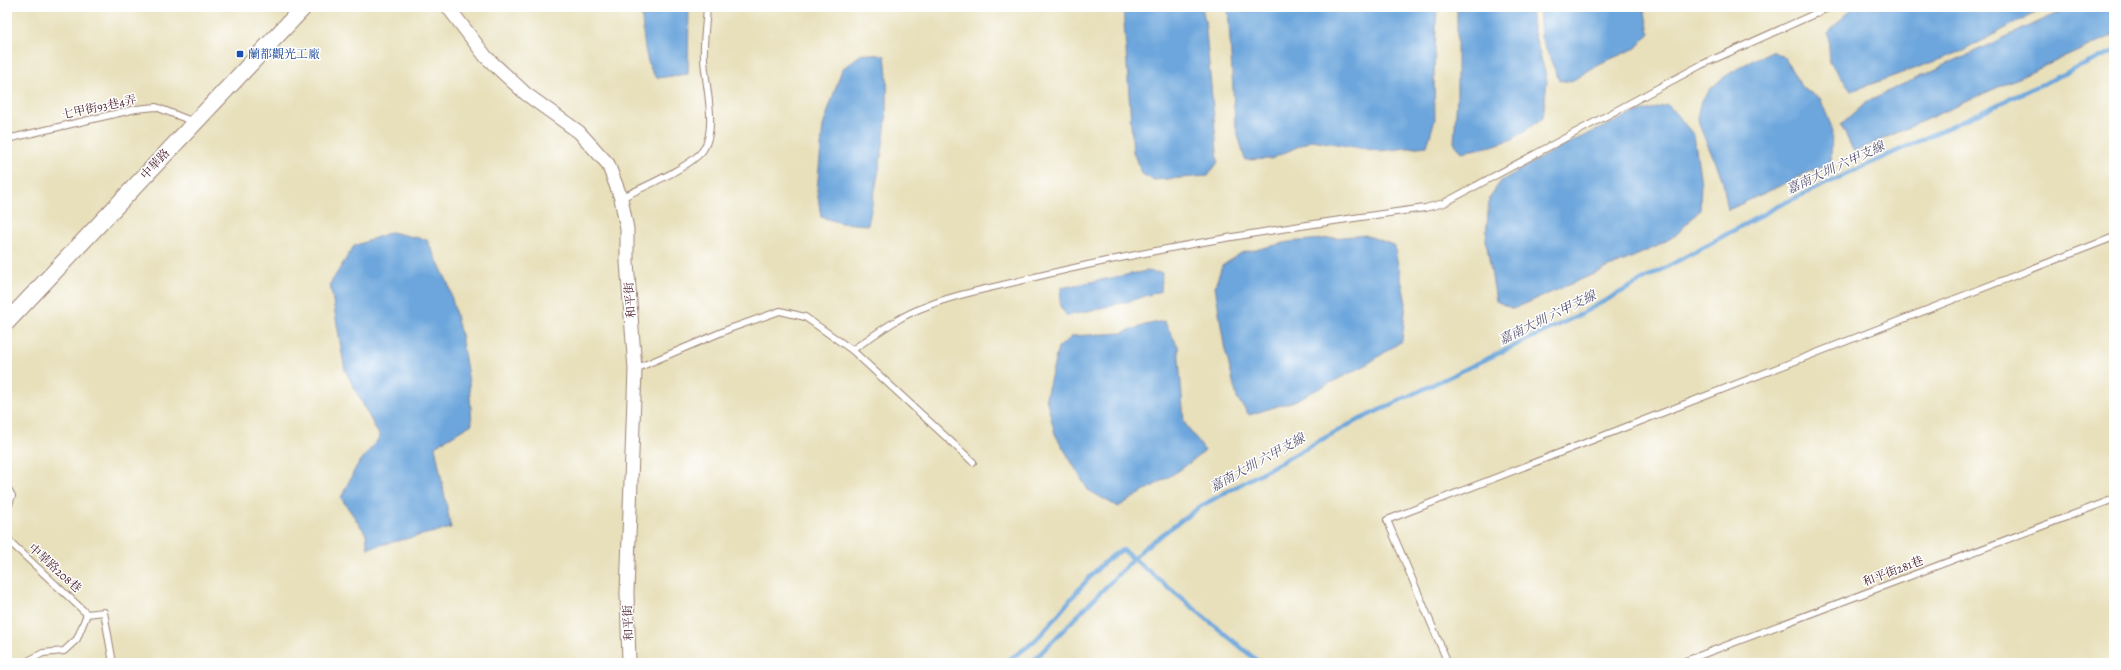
<svg xmlns="http://www.w3.org/2000/svg" width="2121" height="670" font-family="Alegreya,'Noto Serif TC',serif">
  <rect width="100%" height="100%" fill="#fff"/>
  <filter id="ink" filterUnits="userSpaceOnUse"><feTurbulence type="fractalNoise" baseFrequency=".025" numOctaves="2"/><feDisplacementMap in="SourceGraphic" scale="8" xChannelSelector="R" yChannelSelector="G"/><feConvolveMatrix kernelMatrix="1 2 1 2 8 2 1 2 1" color-interpolation-filters="sRGB"/></filter>
  <filter id="wash" filterUnits="userSpaceOnUse"><feTurbulence type="fractalNoise" baseFrequency=".012" numOctaves="4" result="noise"/><feDisplacementMap in="SourceGraphic" scale="16" xChannelSelector="R" yChannelSelector="G"/><feGaussianBlur stdDeviation="0.9" result="paint"/><feColorMatrix in="noise" values="0 0 0 0 0 0 0 0 0 0 0 0 0 0 0 0 0 1.4 0 .05"/><feComposite in="paint" operator="in"/></filter>
  <g filter="url(#wash)">
    <rect width="100%" height="100%" fill="#e8e0bb"/>
    <!-- water -->
    <g fill="#6ca6dc" stroke="#5b6284">
      <path d="M641,7H689L688,74L657,78C643,65 643,26 641,7Z"/>
      <path d="M1123,7H1202L1205,21L1218,162L1208,176L1153,180L1142,174L1133,152Z"/>
      <path d="M1228,7H1437L1434,74L1435,119L1427,146L1379,151L1312,140L1271,159L1245,160L1235,123Z"/>
      <path d="M1457,7H1531L1533,29L1547,80L1543,118L1513,139L1492,146L1462,152L1454,143L1457,96Z"/>
      <path d="M1539,7H1644L1649,33L1636,48L1599,64L1570,82L1559,80L1541,37Z"/>
      <path d="M1853,7H2045L1963,51L1852,91L1830,63L1828,33Z"/>
      <path d="M2071,7H2114V35L1854,152L1841,125L1869,100Z"/>
      <path d="M1772,51L1785,58L1802,88L1820,98L1832,128L1831,162L1728,210C1726,201 1725,192 1723,183C1718,162 1705,144 1699,123C1690,88 1747,63 1772,51Z"/>
      <path d="M863,53L885,56C893,113 879,169 868,225L841,223L821,217L817,190L823,126L842,69Z"/>
      <path d="M1668,105L1694,135L1701,184L1700,210L1676,235L1656,247L1513,309L1496,301L1486,240L1489,198L1501,181L1560,147L1632,114Z"/>
      <path d="M391,232L427,240L448,283L461,335L469,382L472,424L435,446L451,528L368,548L366,534L341,498L356,467L380,437L345,370L330,284L354,246Z"/>
      <path d="M1365,235L1394,245L1406,303L1402,341L1366,365L1294,401L1249,415L1237,398L1224,345L1215,286L1222,266L1241,253L1289,242Z"/>
      <path d="M1146,271L1162,273L1161,291L1130,301L1067,316L1060,306L1061,288Z"/>
      <path d="M1164,321L1178,346L1184,422L1205,451L1180,470L1118,507L1088,490L1055,434L1046,397L1058,348L1073,336L1122,333L1145,325Z"/>
    </g>
    <g fill="none" stroke-linecap="round" stroke-linejoin="round">
      <!-- stream -->
      <g stroke="#6ca6dc" stroke-width="4.5">
        <path d="M1004,663C1014,656 1024,650 1032,643C1056,622 1097,559 1123,550L1260,663"/>
        <path d="M1031,663L1144,548L1201,506L1350,424L1577,316L1780,205L2114,51"/>
      </g>
    </g>
  </g>
  <g filter="url(#ink)">
    <g fill="none" stroke-linecap="round" stroke-linejoin="round">
      <!-- service casing -->
      <g stroke="#998073" stroke-width="8">
        <g id="service">
          <path d="M7,139L136,109L156,107L194,122"/>
          <path d="M621,198C641,188 691,167 703,150C718,128 705,84 704,59C703,42 706,24 707,7"/>
          <path d="M852,350C875,335 896,318 922,308C957,293 998,287 1035,277C1163,246 1294,226 1425,208L1444,203L1701,65L1830,7"/>
          <path d="M635,369L729,329L780,311L805,317L852,350L973,462"/>
          <path d="M7,487L12,496L7,510"/>
          <path d="M7,539L87,614"/>
          <path d="M87,614L104,612L113,663"/>
          <path d="M24,663L43,653L64,651L77,639L87,614"/>
          <path d="M1448,663L1387,520L2114,237"/>
          <path d="M1680,663L2114,499"/>
        </g>
      </g>
      <!-- minor casing -->
      <g stroke="#998073" stroke-width="15">
        <path id="minor" d="M448,7L486,57L526,94L579,132L608,164L621,198L627,229V262L635,369L627,593L629,663"/>
      </g>
      <!-- tertiary casing -->
      <g stroke="#998073" stroke-width="18">
        <path id="tertiary" d="M7,322L304,7"/>
      </g>
      <!-- service -->
      <use href="#service" stroke="#fff" stroke-width="6"/>
      <!-- minor -->
      <use href="#minor" stroke="#fff" stroke-width="13"/>
      <!-- tertiary -->
      <use href="#tertiary" stroke="#fff" stroke-width="16"/>
    </g>
  </g>
  <!-- markers -->
  <rect fill="#1a4fb4" stroke="#fff" stroke-width="1.5" x="236" y="50" width="8" height="8" rx="2"/>
  <g text-anchor="middle" stroke-width="3" stroke-linejoin="round" paint-order="stroke">
    <!-- transit labels -->
    <g font-size="12" fill="#164399" stroke="#fff" text-anchor="start">
      <text x="248" y="58">蘭都觀光工廠</text>
    </g>
    <!-- street labels -->
    <g font-size="12" fill="#4a1f2b" stroke="#fff">
      <text transform="translate(99 107) rotate(-12)" y="4">七甲街93巷4弄</text>
      <text transform="translate(155 164) rotate(-47)" y="4">中華路</text>
      <text transform="translate(630 300) rotate(-94)" y="4">和平街</text>
      <text transform="translate(55 568) rotate(42)" y="4">中華路208巷</text>
      <text transform="translate(1893 571) rotate(-21)" y="4">和平街281巷</text>
      <text transform="translate(628 623) rotate(-92)" y="4">和平街</text>
    </g>
    <!-- water labels -->
    <g font-size="13" font-style="italic" fill="#585572" stroke="#fff">
      <text transform="translate(1835 167) rotate(-25)" y="5">嘉南大圳 六甲支線</text>
      <text transform="translate(1547 317) rotate(-26)" y="5">嘉南大圳 六甲支線</text>
      <text transform="translate(1257 462) rotate(-29)" y="5">嘉南大圳 六甲支線</text>
    </g>
  </g>
  <!-- margin -->
  <rect width="2121" height="670" fill="none" stroke="#fff" stroke-width="24"/>
</svg>
